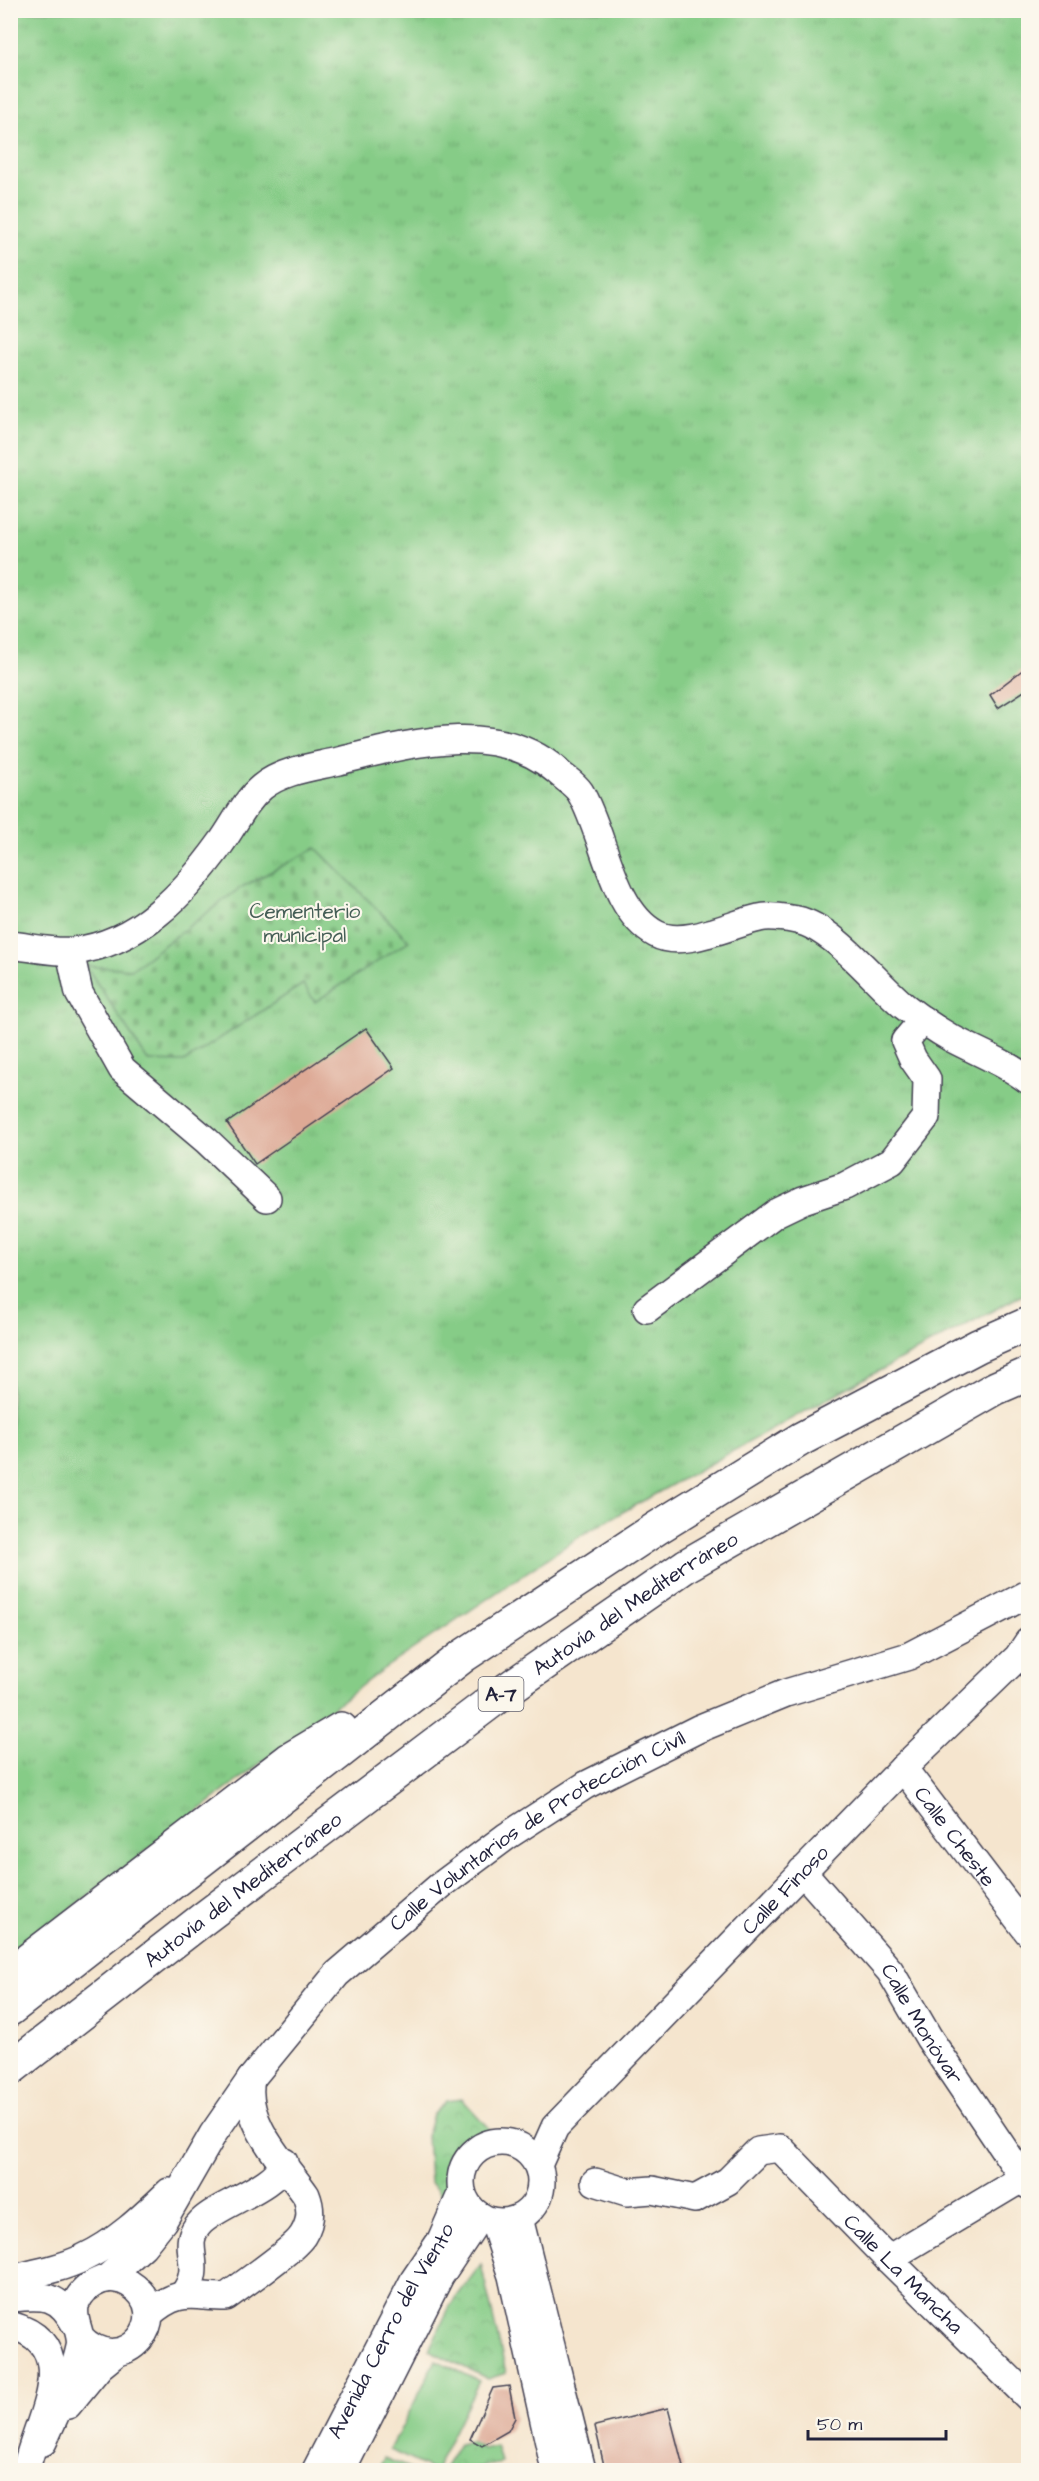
<svg xmlns="http://www.w3.org/2000/svg" width="1039" height="2481" font-family="'Architects Daughter',sans-serif">
  <defs>
    <pattern id="grass-tufts" width="24" height="20" patternUnits="userSpaceOnUse" patternTransform="scale(1.5)"><rect width="24" height="20" fill="#86cc87"/><path d="M3 7l-1-3M5 7V3M7 7l1-3M15 17l-1-3M17 17v-4M19 17l1-3" fill="none" stroke="#73af75"/></pattern>
    <pattern id="cemetery-stones" width="16" height="16" patternUnits="userSpaceOnUse" patternTransform="scale(1.5)"><rect width="16" height="16" fill="#86cc87"/><path d="M2 7V4a2 2 0 0 1 4 0v3zM10 15v-3a2 2 0 0 1 4 0v3z" fill="#73af75"/></pattern>
    <pattern id="park-crowns" width="20" height="18" patternUnits="userSpaceOnUse" patternTransform="scale(1.5)"><rect width="20" height="18" fill="#86cc87"/><path d="M2 6a3 3 0 1 1 6 0M12 15a3 3 0 1 1 6 0" fill="none" stroke="#73af75"/></pattern>
  </defs>
  <rect width="100%" height="100%" fill="#fbf7ec"/>
  <filter id="ink" filterUnits="userSpaceOnUse"><feTurbulence type="fractalNoise" baseFrequency=".0167" numOctaves="2"/><feDisplacementMap in="SourceGraphic" scale="12" xChannelSelector="R" yChannelSelector="G"/><feConvolveMatrix kernelMatrix="1 2 1 2 8 2 1 2 1" color-interpolation-filters="sRGB"/></filter>
  <filter id="wash" filterUnits="userSpaceOnUse"><feTurbulence type="fractalNoise" baseFrequency=".008" numOctaves="4" result="noise"/><feDisplacementMap in="SourceGraphic" scale="24" xChannelSelector="R" yChannelSelector="G"/><feGaussianBlur stdDeviation="1.35" result="paint"/><feColorMatrix in="noise" values="0 0 0 0 0 0 0 0 0 0 0 0 0 0 0 0 0 1.4 0 .05"/><feComposite in="paint" operator="in"/></filter>
  <g filter="url(#wash)">
    <rect width="100%" height="100%" fill="#f5e5ce"/>
    <!-- grass -->
    <path fill="url(#grass-tufts)" stroke="#547761" stroke-width="1.5" d="M11,11H1028V869L1025,878L1028,882V1292L843,1390L585,1533L379,1672L11,1955Z"/>
    <!-- cemetery -->
    <path fill="url(#cemetery-stones)" stroke="#547761" stroke-width="1.5" d="M316,848L409,941L315,1002L303,984L184,1062L148,1061L86,966L132,969L240,888Z"/>
    <!-- park -->
    <g fill="url(#park-crowns)" stroke="#547761" stroke-width="1.5">
      <path d="M462,2099L492,2132C453,2145 450,2166 446,2203L430,2181L427,2136L433,2114L446,2101Z"/>
      <path d="M481,2264L506,2373L488,2379L429,2350L450,2306Z"/>
      <path d="M470,2441L483,2449L496,2446L501,2463L467,2470H443L459,2444Z"/>
    </g>
    <!-- pitch -->
    <g fill="#86cc87" stroke="#547761" stroke-width="1.5">
      <path d="M436,2360L479,2381L435,2470H432L390,2450Z"/>
      <path d="M384,2458L414,2470H378Z"/>
    </g>
    <g id="blocks">
      <!-- building -->
      <g fill="#dda995">
        <path d="M1029,665V688L998,708L990,695Z"/>
        <path d="M366,1028L394,1068L255,1164L227,1123Z"/>
        <path d="M509,2386L515,2418L508,2431L482,2446L470,2439L493,2388Z"/>
        <path d="M668,2408L684,2470H605L595,2426Z"/>
      </g>
    </g>
  </g>
  <g filter="url(#ink)">
    <use href="#blocks" fill-opacity="0" stroke="#423f51" stroke-width="1.5"/>
    <g fill="none" stroke-linecap="round" stroke-linejoin="round">
      <!-- minor casing -->
      <g stroke="#423f51" stroke-width="30">
        <g id="minor">
          <path d="M10,945C30,947 54,953 73,951C138,944 185,893 221,843C235,824 244,802 262,787C283,770 314,767 339,761C408,744 497,718 557,771C564,778 575,784 580,792C605,834 611,910 656,934C683,949 731,924 759,918C770,915 786,918 797,920C834,928 874,981 904,1006C918,1017 935,1029 951,1038C977,1052 1005,1062 1028,1080"/>
          <path d="M70,952L79,993L122,1069L207,1141L267,1198"/>
          <path d="M647,1309L776,1213L803,1200L845,1186L892,1161L926,1117L927,1079L913,1059L905,1041L923,1020"/>
          <path id="s1" d="M903,1768L1028,1932"/>
          <path id="s2" d="M802,1871L890,1971L929,2038L1028,2185"/>
          <circle cx="501" cy="2182" r="40"/>
          <path id="s3" d="M538,2165L555,2127L903,1768L1018,1657L1028,1642"/>
          <path id="s4" d="M595,2182L627,2192L652,2190L695,2199L728,2181L758,2151L780,2148L888,2259L1028,2397"/>
          <path d="M519,2218L582,2470"/>
          <path d="M494,2222L512,2276L555,2470"/>
          <path d="M888,2259L1028,2175"/>
          <path d="M10,2279C35,2273 60,2269 83,2258C116,2243 143,2217 169,2192"/>
          <path id="s5" d="M106,2279L143,2246L163,2221L213,2134L251,2079L337,1974L440,1886L507,1836L586,1785L698,1729L786,1693L909,1656L1028,1594"/>
          <path d="M183,2295C207,2264 177,2246 201,2222C220,2203 277,2187 284,2162"/>
          <path d="M10,2298C43,2295 58,2293 75,2324"/>
          <path d="M149,2314C180,2287 191,2297 226,2297C242,2285 295,2249 303,2235C311,2222 312,2210 306,2195C283,2162 242,2122 251,2079"/>
          <path d="M10,2325C87,2346 35,2423 26,2470"/>
          <path d="M68,2405L100,2366L116,2353"/>
          <path d="M43,2442C56,2412 73,2380 80,2347C83,2332 70,2319 76,2303C80,2293 89,2285 99,2281C108,2277 121,2278 130,2284C178,2314 124,2383 80,2337"/>
          <path id="s6" d="M316,2470L414,2280L441,2240L462,2192"/>
          <path d="M342,2470L440,2276L480,2216"/>
        </g>
      </g>
      <!-- highway casing -->
      <g stroke="#423f51" stroke-width="36">
        <g id="highway">
          <path d="M10,1974L289,1760L341,1729"/>
          <path d="M10,2009L463,1656L657,1528L801,1439L978,1346L1028,1324"/>
          <path id="s7" d="M10,2069L203,1919L505,1691L687,1565L996,1388L1028,1374"/>
        </g>
      </g>
      <!-- minor -->
      <use href="#minor" stroke="#fff" stroke-width="27"/>
      <!-- highway -->
      <use href="#highway" stroke="#fff" stroke-width="33"/>
    </g>
  </g>
  <g text-anchor="middle" stroke-width="4.5" stroke-linejoin="round" paint-order="stroke">
    <!-- shield labels -->
    <rect fill="#fbf7ec" stroke="#636270" stroke-width="1.5" x="478.5" y="1677" width="45" height="34" rx="4.5"/>
    <g font-size="20" font-weight="bold" fill="#22223b">
      <text x="501" y="1701">A-7</text>
    </g>
    <!-- park labels -->
    <g font-size="21" fill="#455e56" stroke="#fbf7ec">
      <text x="305" y="918">Cementerio<tspan x="305" dy="24">municipal</tspan></text>
    </g>
    <!-- street labels -->
    <g font-size="21" fill="#22223b" stroke="#fbf7ec">
      <text dy="7" stroke="none"><textPath href="#s7" startOffset="780">Autovía del Mediterráneo</textPath></text>
      <text dy="7" stroke="none"><textPath href="#s5" startOffset="632">Calle Voluntarios de Protección Civíl</textPath></text>
      <text dy="7" stroke="none"><textPath href="#s1" startOffset="86">Calle Cheste</textPath></text>
      <text dy="7" stroke="none"><textPath href="#s7" startOffset="294">Autovía del Mediterráneo</textPath></text>
      <text dy="7" stroke="none"><textPath href="#s3" startOffset="372">Calle Finoso</textPath></text>
      <text dy="7" stroke="none"><textPath href="#s2" startOffset="195">Calle Monóvar</textPath></text>
      <text dy="7" stroke="none"><textPath href="#s4" startOffset="381">Calle La Mancha</textPath></text>
      <text dy="7" stroke="none"><textPath href="#s6" startOffset="158">Avenida Cerro del Viento</textPath></text>
    </g>
  </g>
  <!-- margin -->
  <rect width="1039" height="2481" fill="none" stroke="#fbf7ec" stroke-width="36"/>
  <!-- scale -->
  <path d="M808 2430v9h138v-9" fill="none" stroke="#22223b" stroke-width="3"/>
  <text x="817" y="2430" font-size="18" fill="#22223b" stroke="#fbf7ec" stroke-width="4.5" paint-order="stroke">50 m</text>
</svg>
